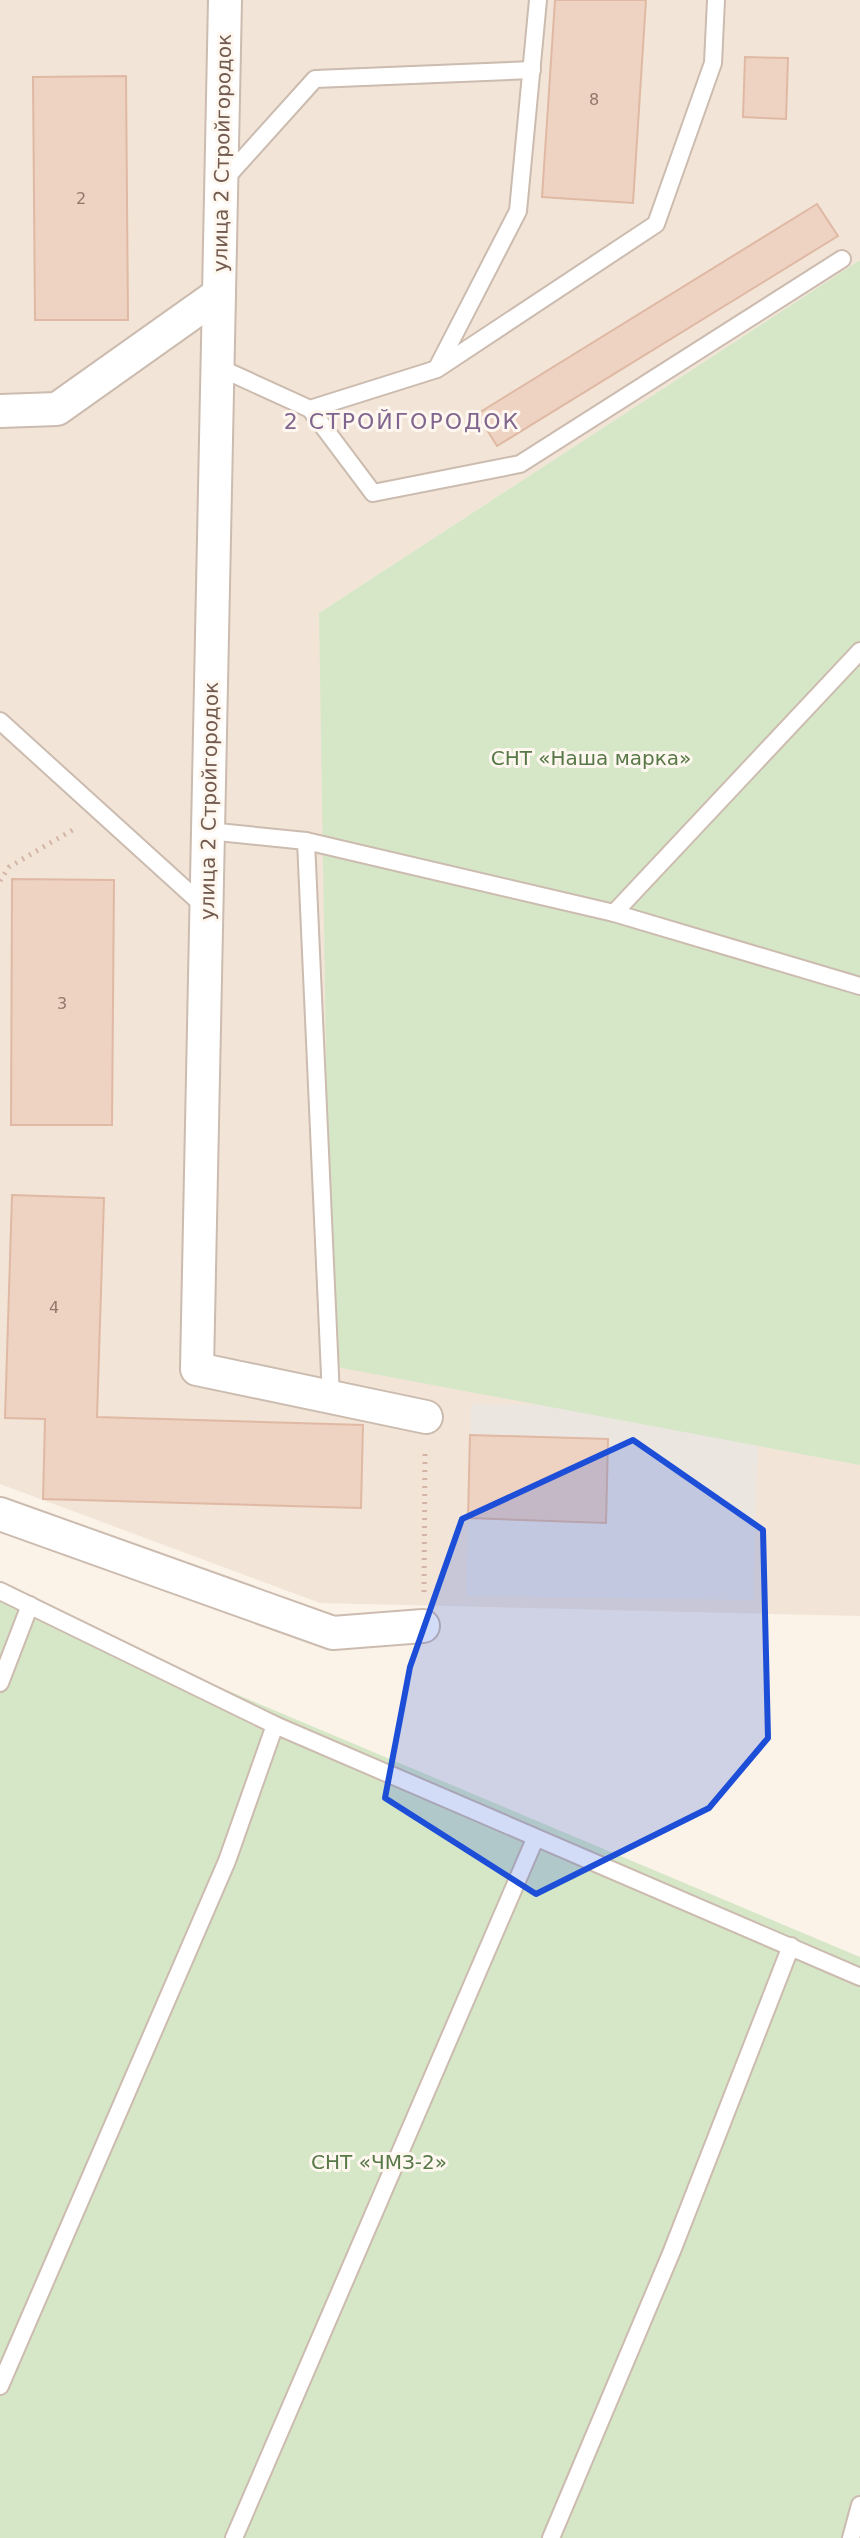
<svg xmlns="http://www.w3.org/2000/svg" width="860" height="2538" font-family="'DejaVu Sans',sans-serif">
  <rect width="100%" height="100%" fill="#fbf3e8"/>
  <!-- residential -->
  <path fill="#f2e5d7" d="M0,0H860V260L319,613L860,1458V1616L320,1603L0,1484Z"/>
  <!-- industrial -->
  <path fill="#ece6e1" d="M471,1404L621,1406L758,1438L753,1600L466,1596Z"/>
  <!-- green -->
  <g fill="#d6e7c8">
    <path d="M860,260V1465L331,1366L319,613Z"/>
    <path d="M0,1583L181,1671L860,1957V2538H0Z"/>
  </g>
  <!-- building -->
  <g fill="#eed2c2" stroke="#dfb9a4" stroke-width="2">
    <path d="M555,0H646L633,203L542,197Z"/>
    <path d="M745,57L788,58L786,119L743,117Z"/>
    <path d="M126,76L128,320H35L33,77Z"/>
    <path d="M817,204L838,236L497,446L477,414Z"/>
    <path d="M12,879L114,880L112,1125H11Z"/>
    <path d="M12,1195L104,1198L97,1417L363,1425L361,1508L43,1499L45,1419L5,1418Z"/>
    <path d="M470,1435L608,1439L606,1523L468,1518Z"/>
  </g>
  <g fill="none" stroke-linecap="round" stroke-linejoin="round">
    <!-- service casing -->
    <g stroke="#ccbbaf" stroke-width="20">
      <g id="service">
        <path d="M225,179L315,79L532,70"/>
        <path d="M218,367L310,409L437,369L656,224L713,63L716,0"/>
        <path d="M437,368L518,211L538,0"/>
        <path d="M310,409L373,493L520,464L842,259"/>
        <path d="M0,721L206,908"/>
        <path d="M208,831L306,841L614,913L860,986"/>
        <path d="M306,841L331,1397"/>
        <path d="M614,913L860,651"/>
        <path d="M0,1591L275,1725L860,1977"/>
        <path d="M0,1683L30,1605"/>
        <path d="M0,2386L227,1861L275,1725"/>
        <path d="M234,2538L535,1839"/>
        <path d="M551,2538L672,2251L791,1946"/>
        <path d="M851,2538L860,2505"/>
      </g>
    </g>
    <!-- minor casing -->
    <g stroke="#ccbbaf" stroke-width="36">
      <g id="minor">
        <path d="M225,0L197,1369L426,1417"/>
        <path d="M0,411L57,409L219,294"/>
        <path d="M0,1514L333,1633L423,1626"/>
      </g>
    </g>
    <!-- path -->
    <g stroke="#d3b5a5" stroke-width="5" stroke-dasharray="2 6" stroke-linecap="butt">
      <path d="M0,881L9,867L76,828"/>
      <path d="M424,1592L425,1454"/>
    </g>
    <!-- service -->
    <use href="#service" stroke="#fff" stroke-width="16"/>
    <!-- minor -->
    <use href="#minor" stroke="#fff" stroke-width="32"/>
  </g>
  <!-- marked area -->
  <path fill="#1d4ed8" fill-opacity="0.2" stroke="#1d4ed8" stroke-width="6" stroke-linejoin="round" d="M633,1440L763,1530L768,1738L709,1808L536,1894L385,1798L410,1667L462,1519Z"/>
  <g text-anchor="middle" stroke-width="6" stroke-linejoin="round" paint-order="stroke">
    <!-- number labels -->
    <g font-size="16" fill="#92786b">
      <text x="594" y="105">8</text>
      <text x="81" y="204">2</text>
      <text x="62" y="1009">3</text>
      <text x="54" y="1313">4</text>
    </g>
    <!-- street labels -->
    <g font-size="20" fill="#735a4e" stroke="#fef7ef">
      <text transform="translate(222 153) rotate(-89)" y="7">улица 2 Стройгородок</text>
      <text transform="translate(209 801) rotate(-89)" y="7">улица 2 Стройгородок</text>
    </g>
    <!-- park labels -->
    <g font-size="20" fill="#577847" stroke="#fef7ef">
      <text x="591" y="765">СНТ «Наша марка»</text>
      <text x="379" y="2169">СНТ «ЧМЗ-2»</text>
    </g>
    <!-- neighbourhood labels -->
    <g font-size="22" letter-spacing="2" fill="#80668e" stroke="#fef7ef">
      <text x="402" y="429">2 СТРОЙГОРОДОК</text>
    </g>
  </g>
</svg>
